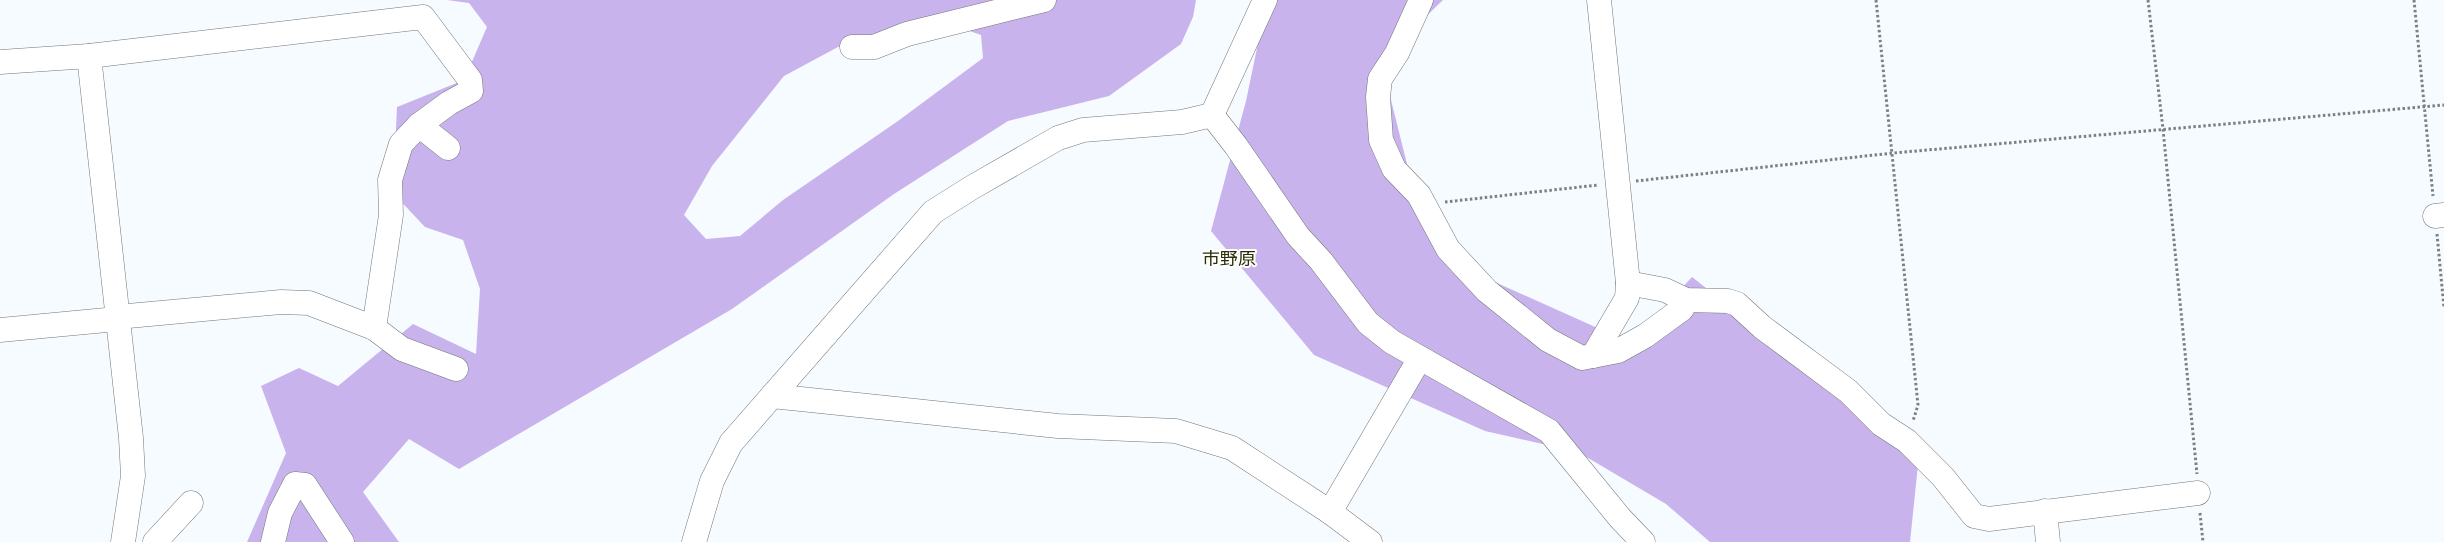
<svg xmlns="http://www.w3.org/2000/svg" width="2444" height="542" font-family="'Noto Serif','Noto Sans JP',serif">
  <rect width="100%" height="100%" fill="#f6fbff"/>
  <!-- forest -->
  <g fill="#c9b3ed" fill-rule="evenodd">
    <path d="M447,0H1196L1193,17L1181,44L1109,96L1008,121L894,194L732,309L459,469L409,439L363,492L399,542H247L286,453L261,386L299,368L338,386L413,324L476,354L480,289L463,240L425,227L393,193L397,107L464,80L487,27L469,3ZM936,19L981,35L983,58L898,121L783,200L740,236L706,239L684,215L712,166L784,76L838,47Z"/>
    <path d="M1267,0H1443L1381,60L1417,204L1488,279L1631,343L1692,277L1919,455L1910,542H1710L1666,504L1578,452L1485,431L1314,355L1211,231L1246,101Z"/>
  </g>
  <g fill="none" stroke-linecap="round" stroke-linejoin="round">
    <!-- minor casing -->
    <g stroke="#72767a" stroke-width="25">
      <g id="minor">
        <path d="M1421,0L1397,53L1380,79L1378,97L1381,140L1394,169L1419,195L1448,249L1487,291L1548,340L1582,358L1618,351L1645,336L1682,309L1686,300"/>
        <path d="M852,47H874L907,34L1044,0"/>
        <path d="M89,56L131,438L133,476L123,542"/>
        <path d="M0,62L89,56L423,17L470,80L471,91L449,103L419,125L401,144L390,180L391,215L374,328"/>
        <path d="M1212,115L1236,146L1298,236L1321,261L1368,323L1392,342L1549,431L1620,518L1643,542"/>
        <path d="M1212,115L1265,0"/>
        <path d="M419,125L448,148"/>
        <path d="M2435,216L2444,215"/>
        <path d="M1628,283L1665,290L1686,300L1728,301L1737,304L1762,327L1848,391L1881,424L1907,441L1943,477L1974,516L1989,519L2198,493"/>
        <path d="M0,330L117,319L128,316L281,302L309,303L374,328L402,349L456,369"/>
        <path d="M1593,356L1627,298L1628,283L1599,0"/>
        <path d="M772,396L1058,426L1176,431L1232,448L1330,512L1370,542"/>
        <path d="M2045,511L2048,542"/>
        <path d="M1330,512L1420,358"/>
        <path d="M155,542L191,503"/>
        <path d="M273,542L280,513L295,484L305,485L342,542"/>
        <path d="M694,542L712,481L731,443L933,212L971,188L1058,138L1083,130L1182,122L1212,115"/>
      </g>
    </g>
    <!-- path -->
    <g stroke="#7d8083" stroke-width="3" stroke-dasharray="2.5 2.5" stroke-linecap="butt">
      <path d="M1876,0L1918,405L1913,421"/>
      <path d="M2148,0L2163,129L2197,474"/>
      <path d="M2414,0L2433,196"/>
      <path d="M1636,181L1893,153L2444,105"/>
      <path d="M1445,202L1598,185"/>
      <path d="M2437,234L2444,308"/>
      <path d="M2200,513L2203,542"/>
    </g>
    <!-- minor -->
    <use href="#minor" stroke="#fff" stroke-width="24"/>
  </g>
  <g text-anchor="middle" stroke-width="4" stroke-linejoin="round" paint-order="stroke">
    <!-- quarter labels -->
    <g font-size="18" fill="#2b2e04" stroke="#fff">
      <text x="1229" y="265">市野原</text>
    </g>
  </g>
</svg>
